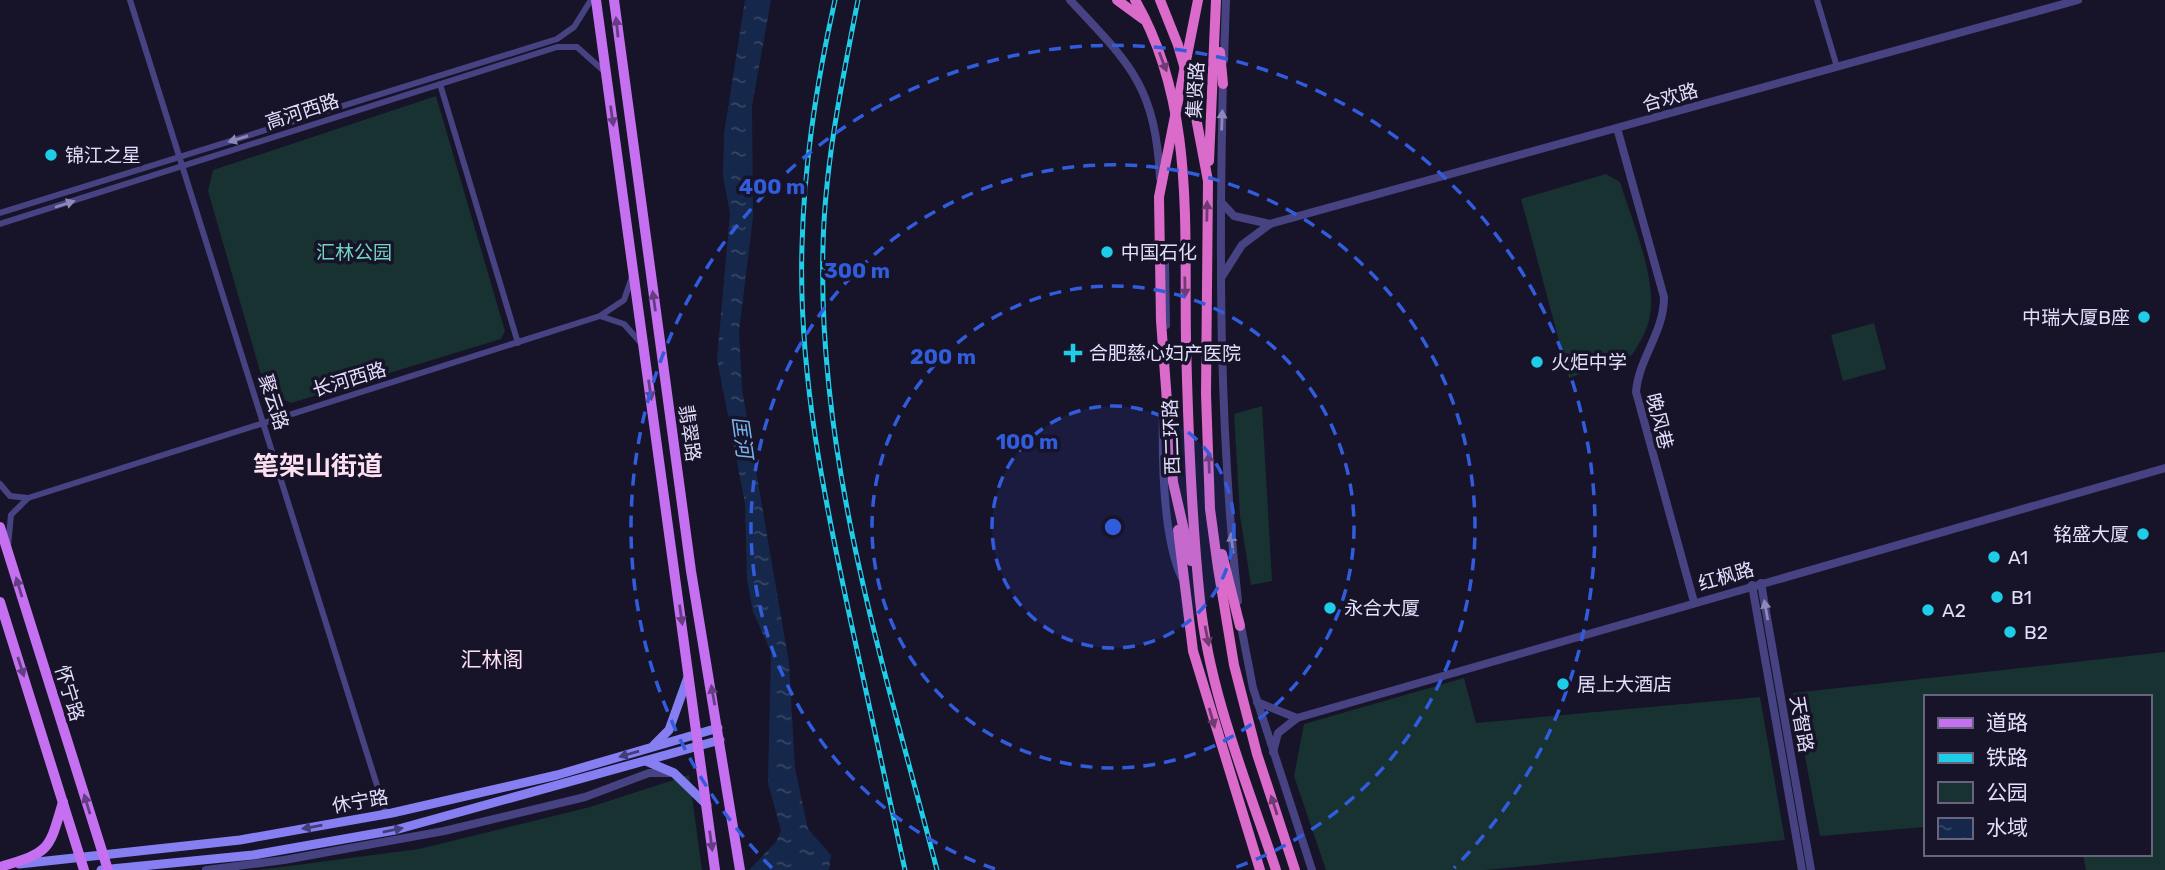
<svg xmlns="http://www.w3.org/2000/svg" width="2165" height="870" font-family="Rubik,'Noto Sans SC',sans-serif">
  <defs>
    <pattern id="water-ripples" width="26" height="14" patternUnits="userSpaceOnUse" patternTransform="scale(1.75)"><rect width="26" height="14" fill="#15284b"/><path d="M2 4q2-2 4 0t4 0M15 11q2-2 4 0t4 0" fill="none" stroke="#374766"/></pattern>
  </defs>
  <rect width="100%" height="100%" fill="#171328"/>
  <!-- green -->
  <g fill="#173231">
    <path d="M436,96L505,331L501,339L291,403L266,392L208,191L213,170Z"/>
    <path d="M1606,174L1620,182C1631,218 1657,278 1650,315C1648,330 1640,342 1632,355L1569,378L1521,199Z"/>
    <path d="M1874,323L1886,369L1843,381L1831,335Z"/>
    <path d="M1262,406L1272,581L1251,585L1240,516L1234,414Z"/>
    <path d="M2165,652V870H2086L2083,854H2149V697H1925V827L1820,836L1793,693Z"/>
    <path d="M1464,678L1476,723L1760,697L1785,840L1486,870H1326L1294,776L1304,724Z"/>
    <path d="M689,775L702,870H258L419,849L590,807Z"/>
  </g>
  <!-- water -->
  <path fill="url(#water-ripples)" d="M745,0H771L752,106L753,217L739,331L742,389L789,663L795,768L808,829L831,855L829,870H749L776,842L781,831L768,783L771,652L753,612L747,579L745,503L717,359L730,213L723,176L724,134Z"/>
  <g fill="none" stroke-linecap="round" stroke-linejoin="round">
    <!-- minor -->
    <g stroke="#474382" stroke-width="6">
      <path d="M130,0L386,814"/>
      <path d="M1817,0L1837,67"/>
      <path d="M440,84L518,343"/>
      <path d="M0,213L557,39L574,27L591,0"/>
      <path d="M0,224L557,47H577L605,72"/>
      <path d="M632,277L624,300L600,316L624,324L641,343"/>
      <path d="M0,484L10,496L28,498L11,515L8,546"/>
      <path d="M28,498L600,316"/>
    </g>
    <!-- tertiary -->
    <g stroke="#474382" stroke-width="8">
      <path d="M1070,0C1131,65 1155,86 1160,178"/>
      <path d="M1224,60L1226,0"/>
      <path d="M1223,79C1219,254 1219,428 1238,601"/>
      <path d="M1617,128L1664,297C1664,333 1639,357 1636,392L1694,602"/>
      <path d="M1221,202L1234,216L1270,224"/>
      <path d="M1165,261L1166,325"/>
      <path d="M1221,278L1242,245L1270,224L2078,0"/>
      <path d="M1163,408C1162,455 1162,537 1182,578"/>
      <path d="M1761,583L1811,870"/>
      <path d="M1752,585L1802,870"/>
      <path d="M1240,621L1253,688L1312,870"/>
      <path d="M1257,702L1297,718"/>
      <path d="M1273,752L1278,733L1297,718L2165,468"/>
      <path d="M206,870L284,860L444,831L585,797L649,773H671"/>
    </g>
    <!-- secondary -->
    <g stroke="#857ff2" stroke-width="9">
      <path d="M654,745L669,730L688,677"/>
      <path d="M646,761L674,773L707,805"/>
      <path d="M19,864L240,840L392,813L557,775L718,728"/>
      <path d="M101,870L253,855L395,830L720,740"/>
    </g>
    <!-- primary -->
    <g stroke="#c470f0" stroke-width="10">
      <path d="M596,0L715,870"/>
      <path d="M614,0L691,571L740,870"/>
      <path d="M0,527L108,870"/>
      <path d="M0,602L84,870"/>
      <path d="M3,866C51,852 49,849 63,802"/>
    </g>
    <!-- trunk -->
    <g stroke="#da6bca" stroke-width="10">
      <path d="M1117,0L1143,19"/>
      <path d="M1135,0C1195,103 1184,226 1186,341C1188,428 1191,514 1200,600C1209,692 1247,783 1276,870"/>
      <path d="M1160,0L1178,45L1190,86L1208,181L1206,394L1210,509L1218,568L1234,665L1257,754L1295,870"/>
      <path d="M1220,52L1223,84"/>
      <path d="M1209,161L1216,0"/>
      <path d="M1178,530L1193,651L1260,870"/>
      <path d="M1222,554L1240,626"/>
      <path d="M1191,561L1173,482L1161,321L1159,197L1198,0"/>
    </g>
    <!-- rail casing -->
    <g stroke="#1ecee8" stroke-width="5">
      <g id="rail">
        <path d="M835,0C817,80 804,163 802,246C798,374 825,502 852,627C870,708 887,789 905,870"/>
        <path d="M858,0C842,82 825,163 823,246C817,459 884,666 937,870"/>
      </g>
    </g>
    <!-- rail -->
    <use href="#rail" stroke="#171328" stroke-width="2.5" stroke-dasharray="8" stroke-linecap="butt"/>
  </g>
  <!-- one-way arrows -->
  <defs><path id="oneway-solid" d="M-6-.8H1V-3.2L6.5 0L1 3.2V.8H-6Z" transform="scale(1.75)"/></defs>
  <g fill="#653d82">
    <use href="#oneway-solid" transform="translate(617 27) rotate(-96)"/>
    <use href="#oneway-solid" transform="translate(612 116) rotate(82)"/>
    <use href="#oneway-solid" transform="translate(654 301) rotate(-98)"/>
    <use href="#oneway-solid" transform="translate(650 390) rotate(82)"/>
    <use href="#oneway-solid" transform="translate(19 587) rotate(-107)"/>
    <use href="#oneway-solid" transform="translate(681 615) rotate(82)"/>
    <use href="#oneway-solid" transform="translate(21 667) rotate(72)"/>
    <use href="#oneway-solid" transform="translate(713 695) rotate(-100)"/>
    <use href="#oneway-solid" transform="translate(87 804) rotate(-107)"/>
    <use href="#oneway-solid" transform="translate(711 841) rotate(82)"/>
  </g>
  <g fill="#6f3b71">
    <use href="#oneway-solid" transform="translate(1163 62) rotate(69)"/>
    <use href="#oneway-solid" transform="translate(1207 211) rotate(-89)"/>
    <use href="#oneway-solid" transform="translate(1185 287) rotate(89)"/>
    <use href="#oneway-solid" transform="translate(1209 463) rotate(-92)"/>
    <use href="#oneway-solid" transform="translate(1207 636) rotate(79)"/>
    <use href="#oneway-solid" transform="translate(1212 718) rotate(74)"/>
    <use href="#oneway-solid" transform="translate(1274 805) rotate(-108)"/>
  </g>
  <g fill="#8d89b9">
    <use href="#oneway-solid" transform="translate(1222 120) rotate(-88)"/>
    <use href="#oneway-solid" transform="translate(238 139) rotate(163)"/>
    <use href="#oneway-solid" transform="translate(65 204) rotate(-18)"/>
    <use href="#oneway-solid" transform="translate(1232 543) rotate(-96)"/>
    <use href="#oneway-solid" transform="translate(1766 610) rotate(-100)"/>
  </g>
  <g fill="#433e79">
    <use href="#oneway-solid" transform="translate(629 754) rotate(164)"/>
    <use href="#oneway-solid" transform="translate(312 827) rotate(170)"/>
    <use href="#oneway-solid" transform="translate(393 830) rotate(-12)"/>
  </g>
  <!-- distance rings -->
  <circle cx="1113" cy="527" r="121" fill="#315cdc" fill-opacity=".12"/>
  <g fill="none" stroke="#315cdc" stroke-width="3.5" stroke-dasharray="12 9">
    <circle cx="1113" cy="527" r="121"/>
    <circle cx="1113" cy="527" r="241"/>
    <path d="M995 869A362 362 0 1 1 1231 869"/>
    <path d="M772 868A482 482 0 1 1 1454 868"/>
  </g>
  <!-- markers -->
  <g fill="#1ecee8" stroke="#171328" stroke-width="2.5">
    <circle cx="51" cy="155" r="7"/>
    <circle cx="1107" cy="252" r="7"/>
    <circle cx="2144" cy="317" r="7"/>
    <path d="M1069.5 342.5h7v7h7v7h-7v7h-7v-7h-7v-7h7z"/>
    <circle cx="1537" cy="362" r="7"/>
    <circle cx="2143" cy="534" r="7"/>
    <circle cx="1994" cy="557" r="7"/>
    <circle cx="1997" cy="597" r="7"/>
    <circle cx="1330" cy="608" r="7"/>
    <circle cx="1928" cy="610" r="7"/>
    <circle cx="2010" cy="632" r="7"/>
    <circle cx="1563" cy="684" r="7"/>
  </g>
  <g text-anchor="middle" stroke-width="7" stroke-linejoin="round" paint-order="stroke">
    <!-- street labels -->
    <g font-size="19" fill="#e2defc" stroke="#171328">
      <text transform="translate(1195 90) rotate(-87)" y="7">集贤路</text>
      <text transform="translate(1670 97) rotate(-16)" y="7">合欢路</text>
      <text transform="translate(302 111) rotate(-18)" y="7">高河西路</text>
      <text transform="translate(349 379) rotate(-17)" y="7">长河西路</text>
      <text transform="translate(274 402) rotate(72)" y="7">聚云路</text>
      <text transform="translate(1660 421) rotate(76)" y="7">晚风巷</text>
      <text transform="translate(690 433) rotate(82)" y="7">翡翠路</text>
      <text transform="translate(1171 437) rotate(-92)" y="7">西二环路</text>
      <text transform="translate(1726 576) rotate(-16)" y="7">红枫路</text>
      <text transform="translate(70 693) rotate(73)" y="7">怀宁路</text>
      <text transform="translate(1802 724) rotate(80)" y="7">天智路</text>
      <text transform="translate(360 801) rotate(-10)" y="7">休宁路</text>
    </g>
    <!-- poi labels -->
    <g font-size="19" fill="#e2defc" stroke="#171328" text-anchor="start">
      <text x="65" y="162">锦江之星</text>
      <text x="1121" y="259">中国石化</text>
      <text x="2130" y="324" text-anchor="end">中瑞大厦B座</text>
      <text x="1089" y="360">合肥慈心妇产医院</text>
      <text x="1551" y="369">火炬中学</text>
      <text x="2129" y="541" text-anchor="end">铭盛大厦</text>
      <text x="2008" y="564">A1</text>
      <text x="2011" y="604">B1</text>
      <text x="1344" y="615">永合大厦</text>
      <text x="1942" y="617">A2</text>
      <text x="2024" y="639">B2</text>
      <text x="1577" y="691">居上大酒店</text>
    </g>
    <!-- park labels -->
    <g font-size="19" fill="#70d5bf" stroke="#171328">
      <text x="354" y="259">汇林公园</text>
    </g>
    <!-- water labels -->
    <g font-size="21" font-style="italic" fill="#77b5f1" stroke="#171328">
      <text transform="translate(742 437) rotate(82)" y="7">匡河</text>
    </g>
    <!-- neighbourhood labels -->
    <g font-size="21" fill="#fce0f1" stroke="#171328">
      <text x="492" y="667">汇林阁</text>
    </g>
    <!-- district labels -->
    <g font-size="26" font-weight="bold" fill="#fce0f1" stroke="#171328">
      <text x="318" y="475">笔架山街道</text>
    </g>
  </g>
  <circle cx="1113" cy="527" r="10" fill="#315cdc" stroke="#171328" stroke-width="3.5"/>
  <g font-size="21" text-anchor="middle" font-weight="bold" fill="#315cdc" stroke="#171328" stroke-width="7" stroke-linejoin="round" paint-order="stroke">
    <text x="772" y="194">400 m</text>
    <text x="857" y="278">300 m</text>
    <text x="943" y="364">200 m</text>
    <text x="1027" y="449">100 m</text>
  </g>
  <!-- legend -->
  <rect x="1924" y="695" width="228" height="161" fill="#171328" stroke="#68647d" stroke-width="2"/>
  <rect x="1938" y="718" width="35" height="10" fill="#c470f0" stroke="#68647d" stroke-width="2"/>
  <text x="1986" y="730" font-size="21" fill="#e2defc">道路</text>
  <rect x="1938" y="753" width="35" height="10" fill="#1ecee8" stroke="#68647d" stroke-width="2"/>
  <text x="1986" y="765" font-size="21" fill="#e2defc">铁路</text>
  <rect x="1938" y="782" width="35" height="21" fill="#173231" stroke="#68647d" stroke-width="2"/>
  <text x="1986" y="800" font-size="21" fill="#e2defc">公园</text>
  <rect x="1938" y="818" width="35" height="21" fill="url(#water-ripples)" stroke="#68647d" stroke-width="2"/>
  <text x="1986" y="835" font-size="21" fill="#e2defc">水域</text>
</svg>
